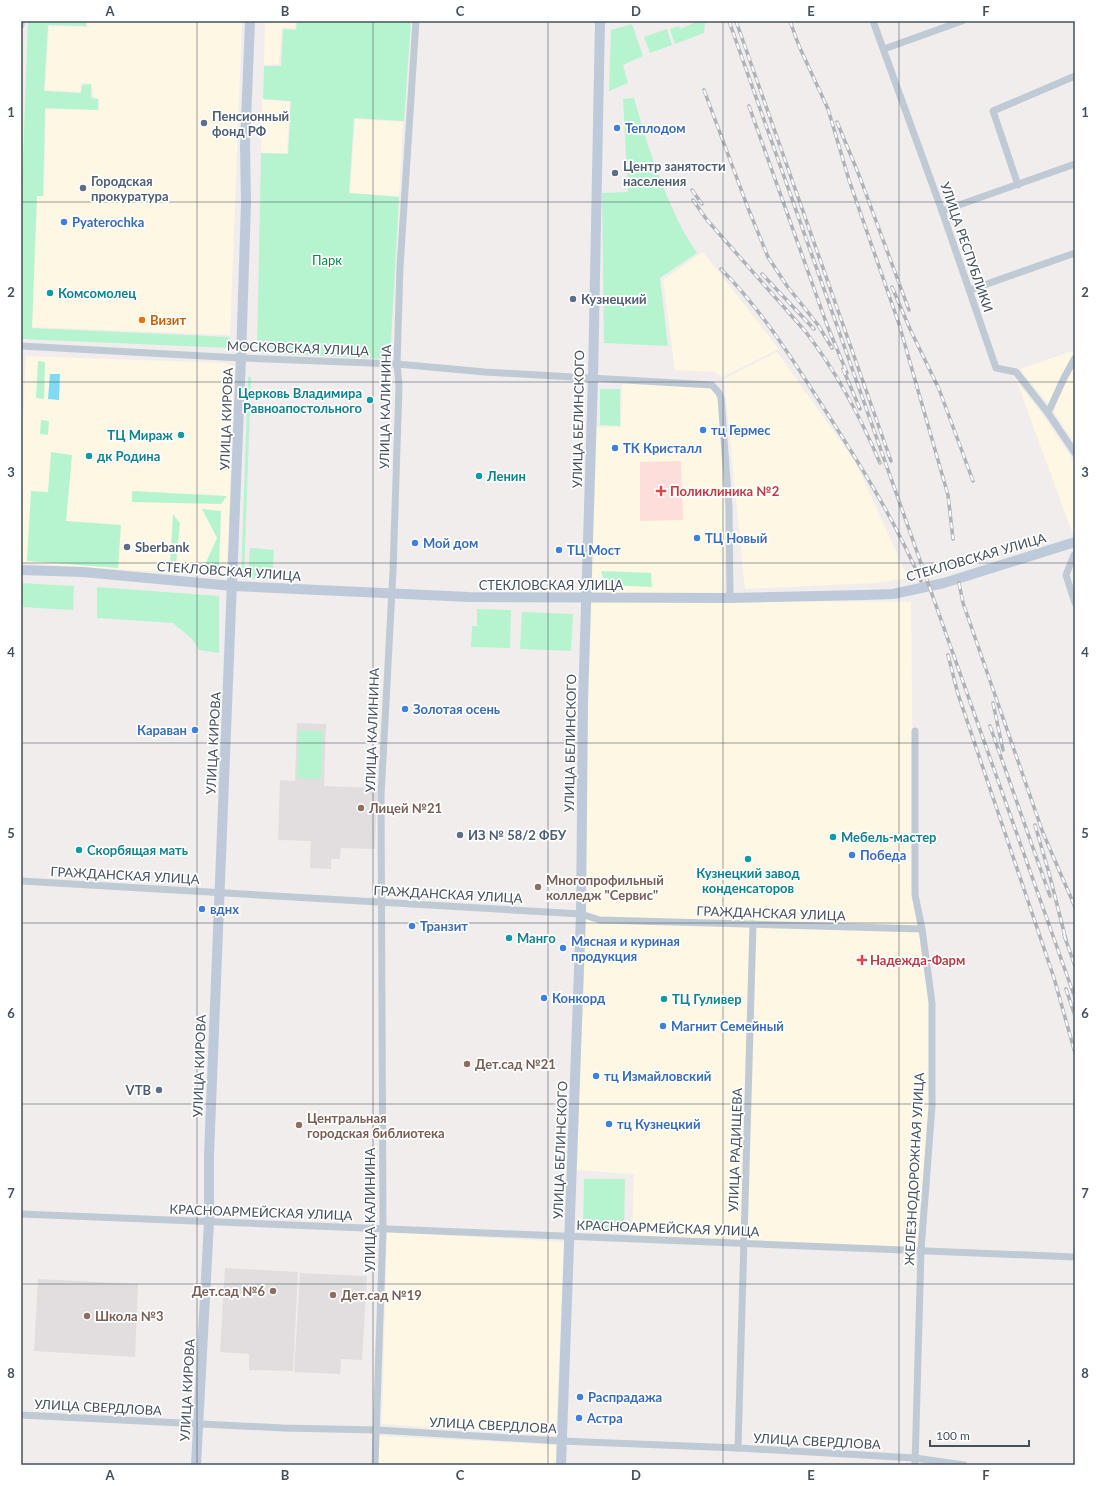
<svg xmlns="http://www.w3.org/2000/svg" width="1096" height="1486" font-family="Lato,sans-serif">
  <rect width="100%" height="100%" fill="#f1eded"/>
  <!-- commercial -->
  <g fill="#fef7e4">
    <path d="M87,21H242L230,335L32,327L37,196H44L46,109L99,110V99L93,97L92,84L81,83L80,92L45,90L49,26L87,27Z"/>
    <path d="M265,21H295V28H282L279,64L264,65Z"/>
    <path d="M262,99L290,102L287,153H261Z"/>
    <path d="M355,119L403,122L399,196L350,193Z"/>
    <path d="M703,252L779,349L723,377L714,372L675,370L663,280Z"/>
    <path d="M1075,350V444L1053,410L1020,369Z"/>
    <path d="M777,352L856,463L908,578L874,583L745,589L724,379Z"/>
    <path d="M26,356L226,363L232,366L234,370L227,576L21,563V468Z"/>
    <path d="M622,382L711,388L718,397L725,508L724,595L589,594L594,427H621Z"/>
    <path d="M1017,382L1043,415L1075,463V531L1072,532Z"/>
    <path d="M589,600L911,602L914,896L930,1007V1102L917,1247L632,1237L634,1174L574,1170Z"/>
    <path d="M387,1232L564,1242L556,1436L382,1424Z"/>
    <path d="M379,1436L556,1445V1465H377Z"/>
  </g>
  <!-- education -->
  <g fill="#e2dedf">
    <path d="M297,723L326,724L324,786L377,788L375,849L341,848L340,859H331V869L310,868L311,841L278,840L280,780L295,781Z"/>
    <path d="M225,1268L298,1272L293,1371L249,1370V1354L220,1352Z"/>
    <path d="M300,1273L367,1276L362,1360L341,1359L340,1374L294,1372Z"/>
    <path d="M38,1279L138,1284L135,1357L34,1351Z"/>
  </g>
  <!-- medical -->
  <path fill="#fededa" d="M681,461L683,520L640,521V462Z"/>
  <!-- green -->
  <g fill="#b6f4cf">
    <path d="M28,21H86V26L48,25L44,91L81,93L82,85L91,84V98L98,99V110L45,108L43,196H37L32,328L230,337V348L21,339V214Z"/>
    <path d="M297,21H411L404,121L354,118L349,193L399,197L390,359L257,353L261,153L288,154L291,101L263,99L264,66H281L283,29L296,30Z"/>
    <path d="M699,21H705L704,33L675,44L670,29L679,26L680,29Z"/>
    <path d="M632,24L643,56L623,65L628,83L609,91L611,30Z"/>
    <path d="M667,29L672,45L650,53L644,37Z"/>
    <path d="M634,98C645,138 658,178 676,216C681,229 690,241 697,253L660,278L668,346L604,343L602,193L628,192L623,99Z"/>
    <path d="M38,361L45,362L44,399L36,398Z"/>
    <path d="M248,377H251L244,578H241Z"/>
    <path d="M600,389H620V426L600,425Z"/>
    <path d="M41,420L49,421L48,435L40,434Z"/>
    <path d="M51,452L72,455L66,521L121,525L118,568L27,561L31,491L48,492Z"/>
    <path d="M132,491L227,496L221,504L132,502Z"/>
    <path d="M202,509L221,511L219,568L203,569L217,538Z"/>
    <path d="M173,514L180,523L176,565L170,564Z"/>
    <path d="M250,548L274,550L272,580L248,578Z"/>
    <path d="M601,571L651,573L652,587L609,585L604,581Z"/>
    <path d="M21,583L74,586L73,610L21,607Z"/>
    <path d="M97,587L219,596V653L199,650L192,639L173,623L97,618Z"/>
    <path d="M477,609L511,610L510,648L471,647L472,626H477Z"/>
    <path d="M522,612L573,614L571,651L520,649Z"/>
    <path d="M299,730L323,731L321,779L297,778Z"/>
    <path d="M584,1179H625L624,1231L583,1230Z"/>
  </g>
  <!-- water -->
  <path fill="#7edbf6" d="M50,374H60L59,400L48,399Z"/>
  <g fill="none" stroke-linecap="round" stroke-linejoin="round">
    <!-- street -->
    <g stroke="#bfcad5" stroke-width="7">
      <path d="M873,21L942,211L996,368L1016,372L1048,413L1075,453"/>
      <path d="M21,25V21"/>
      <path d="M884,49L962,21"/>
      <path d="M1018,185L993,111L1075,76"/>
      <path d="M942,211L1075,164"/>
      <path d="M970,290L1075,253"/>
      <path d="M21,346L241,358L397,364L485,372L712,385L719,393L721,398L729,507L730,598"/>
      <path d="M1048,413L1064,378L1075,358"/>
      <path d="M1075,555H1074L1066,575L1075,603"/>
      <path d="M915,731V895L922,929L932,1003V1106L921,1250L915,1465"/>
      <path d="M21,881L581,914L600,920L922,929"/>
      <path d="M21,1214L1075,1257"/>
      <path d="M21,1415L283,1428L377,1430L561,1441L738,1448L915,1458L964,1465"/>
      <path d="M738,1448L753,924"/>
      <path d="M375,1465L383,1229L381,796L393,571L399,386L397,364L400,267L416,21"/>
    </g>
    <!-- secondary -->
    <g stroke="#becad9" stroke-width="10">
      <path d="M21,570L83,572L233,586L469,597L730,598L863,595L893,594L944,583L1075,542"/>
      <path d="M196,1465L209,1222V1155L241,358L246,203L245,146L250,21"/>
      <path d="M561,1465L581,914L583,703L593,378L600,21"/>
    </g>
    <!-- rail casing -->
    <g stroke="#afb3b9" stroke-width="3.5">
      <g id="rail">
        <path d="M729,21L1075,998"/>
        <path d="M736,21L891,461"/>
        <path d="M790,21L799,46L828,109L849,180L899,324L948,495L953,539"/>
        <path d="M704,90L748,208L768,257L787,286L818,325L832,348"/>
        <path d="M749,106L827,325L847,373"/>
        <path d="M837,122L859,175L909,310"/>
        <path d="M692,190L702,204"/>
        <path d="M693,200L707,220L805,331C836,371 860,416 880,463"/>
        <path d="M721,269C759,307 789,354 818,399C856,458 893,516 921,581"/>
        <path d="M762,274L814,329"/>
        <path d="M892,287L910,329L939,389L973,481"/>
        <path d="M843,369L860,409"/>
        <path d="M959,583L963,603L1043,833L1075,907"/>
        <path d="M948,655L958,694L1054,978L1075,1053"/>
        <path d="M993,703L1003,750"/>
        <path d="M990,726L1050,896"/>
        <path d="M1035,825L1049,873L1066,940"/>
        <path d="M1064,935L1075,966"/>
        <path d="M1066,989L1075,1016"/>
      </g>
    </g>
    <!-- rail -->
    <use href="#rail" stroke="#fff" stroke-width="2" stroke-dasharray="6" stroke-linecap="butt"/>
  </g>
  <!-- grid -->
  <path fill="none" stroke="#44515d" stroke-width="1" stroke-opacity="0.55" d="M197,21V1465M373,21V1465M548,21V1465M723,21V1465M899,21V1465M21,202H1075M21,382H1075M21,563H1075M21,743H1075M21,923H1075M21,1104H1075M21,1284H1075"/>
  <!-- markers -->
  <g fill="#5c6f8a" stroke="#fff" stroke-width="1.5">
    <circle cx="204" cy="123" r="4"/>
    <circle cx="615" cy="173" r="4"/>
    <circle cx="83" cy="188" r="4"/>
    <circle cx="573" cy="299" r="4"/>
    <circle cx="127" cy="547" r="4"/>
    <circle cx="460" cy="835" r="4"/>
    <circle cx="159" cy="1090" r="4"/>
  </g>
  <g fill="#3f7fe0" stroke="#fff" stroke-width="1.5">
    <circle cx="617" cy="128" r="4"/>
    <circle cx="64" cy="222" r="4"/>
    <circle cx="703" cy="430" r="4"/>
    <circle cx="615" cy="448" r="4"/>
    <circle cx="697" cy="538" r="4"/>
    <circle cx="415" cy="543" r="4"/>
    <circle cx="559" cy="550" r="4"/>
    <circle cx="405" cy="709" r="4"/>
    <circle cx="195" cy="730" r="4"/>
    <circle cx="852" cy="855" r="4"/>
    <circle cx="202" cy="909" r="4"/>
    <circle cx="412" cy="926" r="4"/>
    <circle cx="563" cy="948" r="4"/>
    <circle cx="544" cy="998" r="4"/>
    <circle cx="663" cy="1026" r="4"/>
    <circle cx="596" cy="1076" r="4"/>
    <circle cx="609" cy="1124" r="4"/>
    <circle cx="580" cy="1397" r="4"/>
    <circle cx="579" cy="1418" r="4"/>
  </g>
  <g fill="#0f9aa8" stroke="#fff" stroke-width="1.5">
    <circle cx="50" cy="293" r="4"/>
    <circle cx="370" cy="400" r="4"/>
    <circle cx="181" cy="435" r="4"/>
    <circle cx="89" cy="456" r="4"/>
    <circle cx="479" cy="476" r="4"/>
    <circle cx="833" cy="837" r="4"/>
    <circle cx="79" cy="850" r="4"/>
    <circle cx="748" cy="859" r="4"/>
    <circle cx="509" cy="938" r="4"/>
    <circle cx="664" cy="999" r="4"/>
  </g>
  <circle fill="#e8710a" stroke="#fff" stroke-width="1.5" cx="142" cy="320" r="4"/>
  <g fill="#e0444e" stroke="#fff" stroke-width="1.5">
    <path d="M659 485h4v4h4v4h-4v4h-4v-4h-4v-4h4z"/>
    <path d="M860 954h4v4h4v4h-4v4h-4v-4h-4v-4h4z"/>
  </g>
  <g fill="#8d6e63" stroke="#fff" stroke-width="1.5">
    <circle cx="361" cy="808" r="4"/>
    <circle cx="538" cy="887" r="4"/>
    <circle cx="467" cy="1064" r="4"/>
    <circle cx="299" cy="1125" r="4"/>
    <circle cx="273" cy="1291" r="4"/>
    <circle cx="333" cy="1295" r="4"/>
    <circle cx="87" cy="1316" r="4"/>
  </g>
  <g text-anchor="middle" stroke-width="3.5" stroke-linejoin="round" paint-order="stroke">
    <!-- service labels -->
    <g font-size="13" font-weight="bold" fill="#4e5e75" stroke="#fff" text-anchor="start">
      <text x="212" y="121">Пенсионный<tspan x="212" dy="15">фонд РФ</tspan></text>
      <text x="623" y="171">Центр занятости<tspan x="623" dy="15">населения</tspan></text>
      <text x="91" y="186">Городская<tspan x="91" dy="15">прокуратура</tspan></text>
      <text x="581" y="304">Кузнецкий</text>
      <text x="135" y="552">Sberbank</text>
      <text x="468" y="840">ИЗ № 58/2 ФБУ</text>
      <text x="151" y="1095" text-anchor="end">VTB</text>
    </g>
    <!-- shop labels -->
    <g font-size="13" font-weight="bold" fill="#366cbe" stroke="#fff" text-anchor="start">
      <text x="625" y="133">Теплодом</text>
      <text x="72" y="227">Pyaterochka</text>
      <text x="711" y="435">тц Гермес</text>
      <text x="623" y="453">ТК Кристалл</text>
      <text x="705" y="543">ТЦ Новый</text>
      <text x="423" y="548">Мой дом</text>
      <text x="567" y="555">ТЦ Мост</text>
      <text x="413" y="714">Золотая осень</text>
      <text x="187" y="735" text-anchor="end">Караван</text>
      <text x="860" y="860">Победа</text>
      <text x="210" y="914">вднх</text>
      <text x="420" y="931">Транзит</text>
      <text x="571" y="946">Мясная и куриная<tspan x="571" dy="15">продукция</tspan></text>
      <text x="552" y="1003">Конкорд</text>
      <text x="671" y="1031">Магнит Семейный</text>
      <text x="604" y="1081">тц Измайловский</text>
      <text x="617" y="1129">тц Кузнецкий</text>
      <text x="588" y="1402">Распрадажа</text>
      <text x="587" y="1423">Астра</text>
    </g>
    <!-- street labels -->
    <g font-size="13" fill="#44515d" stroke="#fff">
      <text transform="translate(967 247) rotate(71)" y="5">УЛИЦА РЕСПУБЛИКИ</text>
      <text transform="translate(298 348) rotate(2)" y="5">МОСКОВСКАЯ УЛИЦА</text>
      <text transform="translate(385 407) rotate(-89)" y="5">УЛИЦА КАЛИНИНА</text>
      <text transform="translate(226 419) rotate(-88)" y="5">УЛИЦА КИРОВА</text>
      <text transform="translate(578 419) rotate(-89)" y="5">УЛИЦА БЕЛИНСКОГО</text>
      <text transform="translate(976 557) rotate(-16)" y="5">СТЕКЛОВСКАЯ УЛИЦА</text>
      <text transform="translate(229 571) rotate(4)" y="5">СТЕКЛОВСКАЯ УЛИЦА</text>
      <text x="551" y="590">СТЕКЛОВСКАЯ УЛИЦА</text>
      <text transform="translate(372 730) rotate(-88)" y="5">УЛИЦА КАЛИНИНА</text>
      <text transform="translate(213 743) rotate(-87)" y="5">УЛИЦА КИРОВА</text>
      <text transform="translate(570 743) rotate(-89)" y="5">УЛИЦА БЕЛИНСКОГО</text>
      <text transform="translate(125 875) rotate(3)" y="5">ГРАЖДАНСКАЯ УЛИЦА</text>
      <text transform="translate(448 894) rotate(3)" y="5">ГРАЖДАНСКАЯ УЛИЦА</text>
      <text transform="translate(771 913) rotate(2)" y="5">ГРАЖДАНСКАЯ УЛИЦА</text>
      <text transform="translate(199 1066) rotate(-88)" y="5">УЛИЦА КИРОВА</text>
      <text transform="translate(560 1150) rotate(-88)" y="5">УЛИЦА БЕЛИНСКОГО</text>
      <text transform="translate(735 1150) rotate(-88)" y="5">УЛИЦА РАДИЩЕВА</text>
      <text transform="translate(914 1169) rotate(-87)" y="5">ЖЕЛЕЗНОДОРОЖНАЯ УЛИЦА</text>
      <text transform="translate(370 1210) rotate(-90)" y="5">УЛИЦА КАЛИНИНА</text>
      <text transform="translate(261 1212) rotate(2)" y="5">КРАСНОАРМЕЙСКАЯ УЛИЦА</text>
      <text transform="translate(668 1228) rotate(2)" y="5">КРАСНОАРМЕЙСКАЯ УЛИЦА</text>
      <text transform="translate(187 1390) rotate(-87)" y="5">УЛИЦА КИРОВА</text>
      <text transform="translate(98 1407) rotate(3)" y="5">УЛИЦА СВЕРДЛОВА</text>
      <text transform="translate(493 1425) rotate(3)" y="5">УЛИЦА СВЕРДЛОВА</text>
      <text transform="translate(817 1441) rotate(3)" y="5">УЛИЦА СВЕРДЛОВА</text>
    </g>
    <!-- park labels -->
    <g font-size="13" fill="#0c874c" stroke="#fff">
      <text x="327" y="265">Парк</text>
    </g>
    <!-- culture labels -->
    <g font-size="13" font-weight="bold" fill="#0d838f" stroke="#fff" text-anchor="start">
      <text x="58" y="298">Комсомолец</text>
      <text x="362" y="398" text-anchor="end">Церковь Владимира<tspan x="362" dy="15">Равноапостольного</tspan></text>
      <text x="173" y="440" text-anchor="end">ТЦ Мираж</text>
      <text x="97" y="461">дк Родина</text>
      <text x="487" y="481">Ленин</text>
      <text x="841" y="842">Мебель-мастер</text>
      <text x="87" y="855">Скорбящая мать</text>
      <text x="748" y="878" text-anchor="middle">Кузнецкий завод<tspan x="748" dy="15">конденсаторов</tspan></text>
      <text x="517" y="943">Манго</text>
      <text x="672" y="1004">ТЦ Гуливер</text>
    </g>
    <!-- food labels -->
    <g font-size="13" font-weight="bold" fill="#c56008" stroke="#fff" text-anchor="start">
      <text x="150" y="325">Визит</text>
    </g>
    <!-- health labels -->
    <g font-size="13" font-weight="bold" fill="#be3a42" stroke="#fff" text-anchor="start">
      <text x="670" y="496">Поликлиника №2</text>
      <text x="870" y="965">Надежда-Фарм</text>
    </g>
    <!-- education labels -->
    <g font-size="13" font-weight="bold" fill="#785e54" stroke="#fff" text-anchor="start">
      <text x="369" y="813">Лицей №21</text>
      <text x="546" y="885">Многопрофильный<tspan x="546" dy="15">колледж "Сервис"</tspan></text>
      <text x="475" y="1069">Дет.сад №21</text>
      <text x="307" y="1123">Центральная<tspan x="307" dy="15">городская библиотека</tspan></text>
      <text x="265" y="1296" text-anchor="end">Дет.сад №6</text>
      <text x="341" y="1300">Дет.сад №19</text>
      <text x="95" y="1321">Школа №3</text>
    </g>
  </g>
  <!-- border -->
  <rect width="1096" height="1486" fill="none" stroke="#ffffff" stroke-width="44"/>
  <!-- scale -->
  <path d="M930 1440v6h99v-6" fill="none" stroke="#44515d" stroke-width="2"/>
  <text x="936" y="1440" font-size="12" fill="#44515d" stroke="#ffffff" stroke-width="3" paint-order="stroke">100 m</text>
  <rect x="22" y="22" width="1052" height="1442" fill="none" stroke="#44515d" stroke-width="1.5"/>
  <g font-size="13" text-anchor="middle" font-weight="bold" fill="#44515d">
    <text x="110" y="16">A</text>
    <text x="285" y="16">B</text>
    <text x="460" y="16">C</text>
    <text x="636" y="16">D</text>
    <text x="811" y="16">E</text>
    <text x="986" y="16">F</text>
    <text x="11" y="117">1</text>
    <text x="1085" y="117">1</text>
    <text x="11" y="297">2</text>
    <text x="1085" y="297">2</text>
    <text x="11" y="477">3</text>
    <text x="1085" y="477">3</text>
    <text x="11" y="657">4</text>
    <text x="1085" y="657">4</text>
    <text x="11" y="838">5</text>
    <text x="1085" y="838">5</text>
    <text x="11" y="1018">6</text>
    <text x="1085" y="1018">6</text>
    <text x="11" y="1198">7</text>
    <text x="1085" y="1198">7</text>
    <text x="11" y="1378">8</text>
    <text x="1085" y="1378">8</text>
    <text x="110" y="1480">A</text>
    <text x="285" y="1480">B</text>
    <text x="460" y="1480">C</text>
    <text x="636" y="1480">D</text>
    <text x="811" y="1480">E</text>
    <text x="986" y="1480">F</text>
  </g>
</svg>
